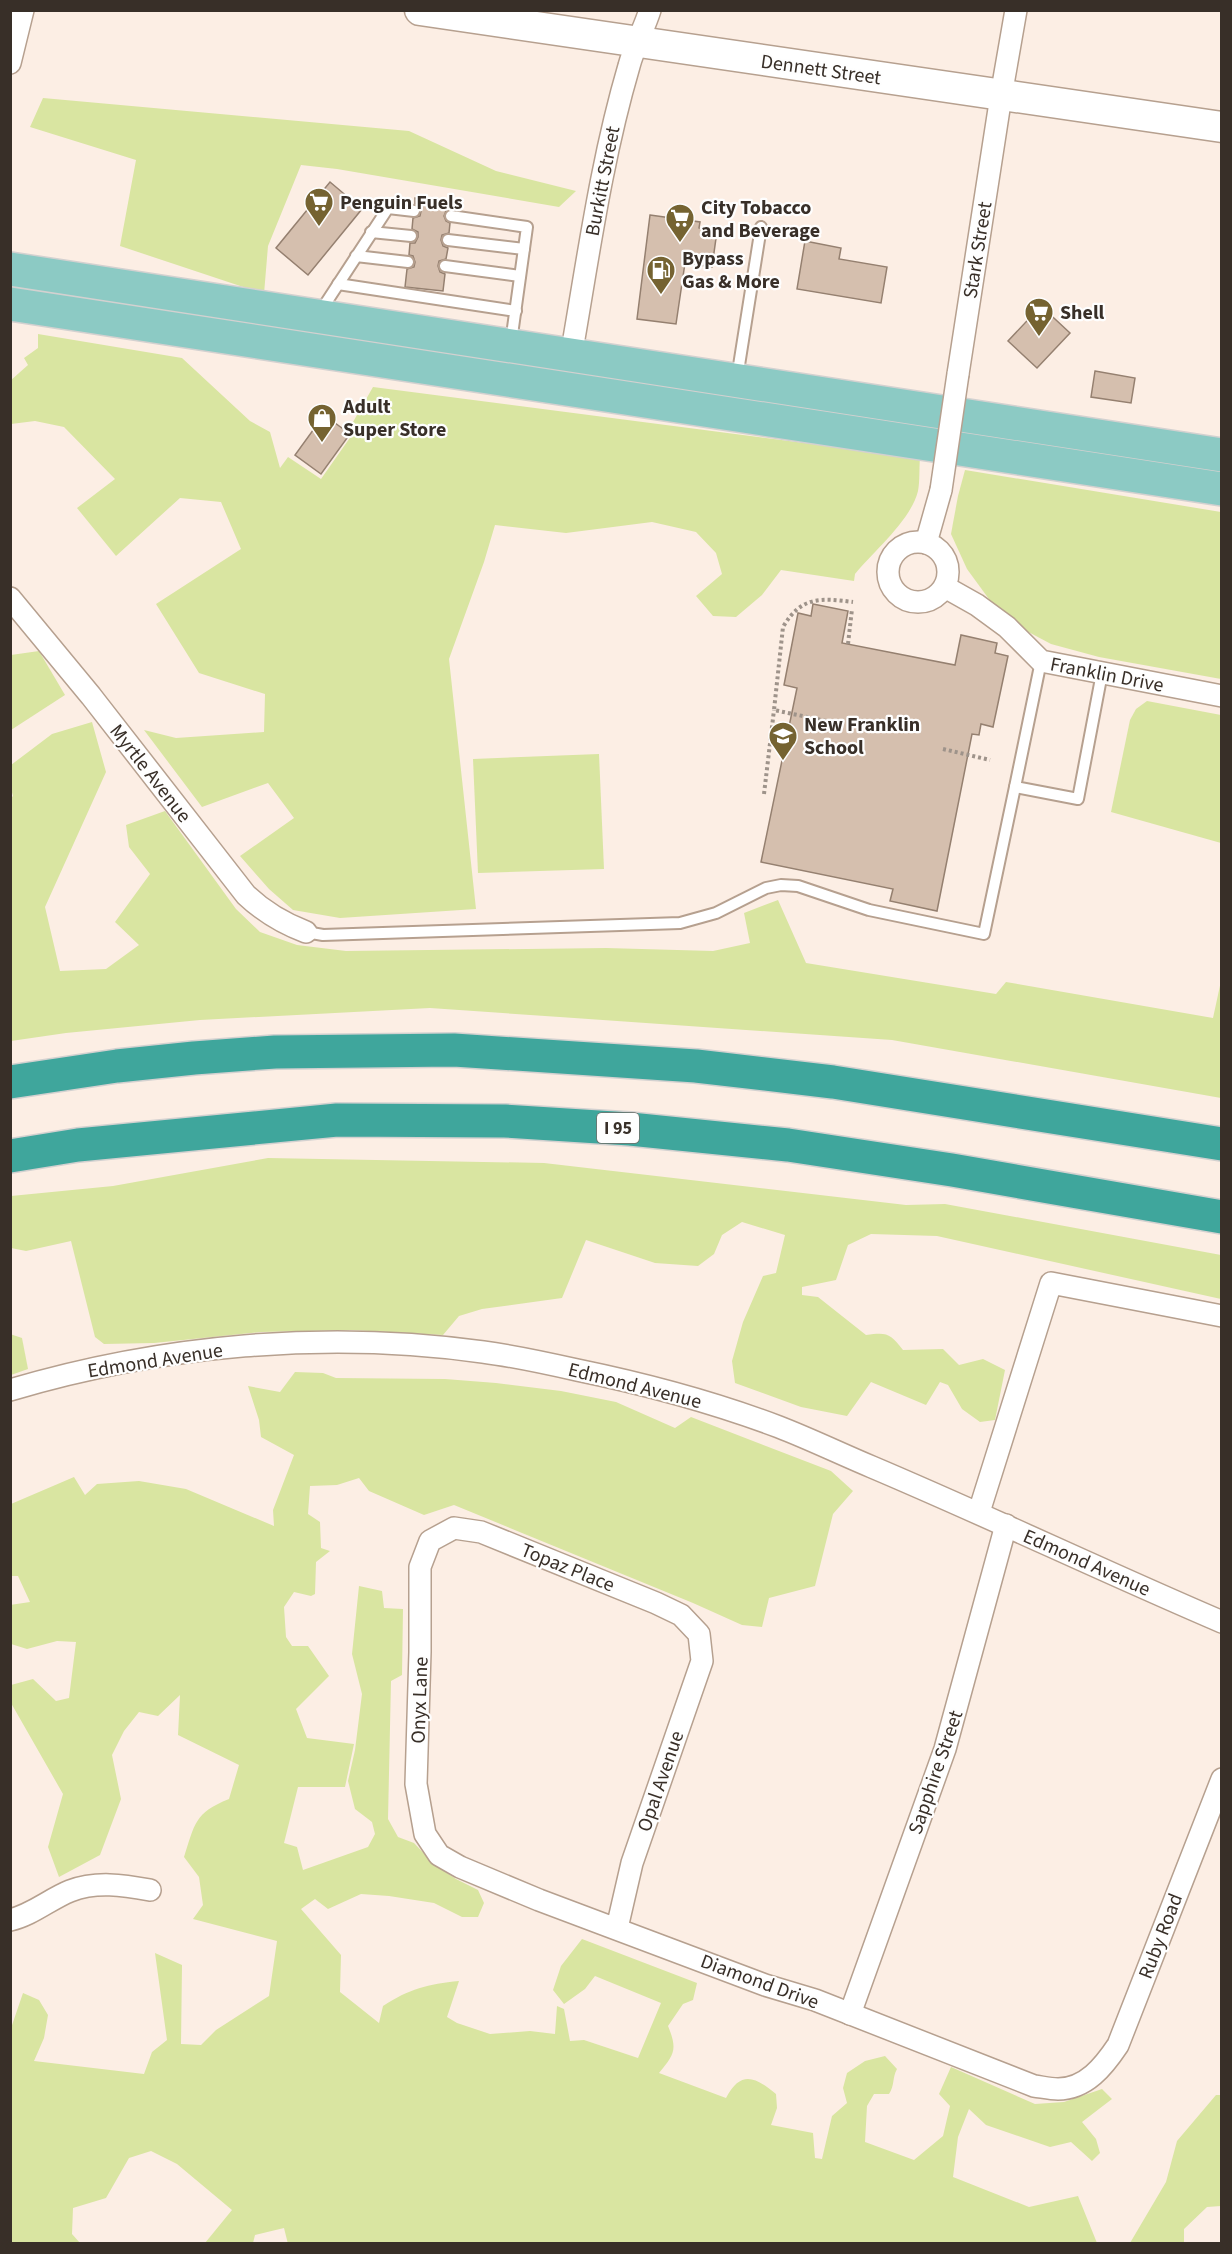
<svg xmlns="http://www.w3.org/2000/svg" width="1232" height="2254" font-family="'Source Sans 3',sans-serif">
  <rect width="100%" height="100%" fill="#fceee4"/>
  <!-- green -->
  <g fill="#d9e5a1">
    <path d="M43,98L409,131L496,171L576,191L559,207L337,169L301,165L268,246L264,294L120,246L136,160L30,127Z"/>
    <path d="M38,334L182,358L250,421L270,432L280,468L288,457L321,479L354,432L349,429L373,387L920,458C919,469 920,481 918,491C911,520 874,551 855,574L854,581L781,570L762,595L736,617L713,616L696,596L722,574L716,553L696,532L652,522L566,533L495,525L484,562L449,659L476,909L340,918L293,910L269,889L240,856L294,818L268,783L202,807L144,730L176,738L264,732L265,694L199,673L156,604L241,549L221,502L180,498L116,556L77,508L115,479L64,427L35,421L11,424L10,381L28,365L24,358L38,348Z"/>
    <path d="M965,470L1221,512V679L1099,657L1051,644L1019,627L994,606L967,569L951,534L958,496Z"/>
    <path d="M39,651L65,695L11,730V655Z"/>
    <path d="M1147,701L1221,715V843L1111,812L1130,720L1136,709Z"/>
    <path d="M92,722L106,772L45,907L60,971L106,969L139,945L115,922L150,874L129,847L126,825L165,811L236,909L260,932L297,945L346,951L606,948L713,951L750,943L744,913L778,900L806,963L996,994L1006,982L1213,1018L1221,981V1098L892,1040L430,1008L200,1020L66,1033L11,1041L10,799L13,796L11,789V765L52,734Z"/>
    <path d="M599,754L604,869L478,873L473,759Z"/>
    <path d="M268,1158L544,1163L906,1205L945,1204L1221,1255V1299L937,1236L871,1234L848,1245L836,1280L802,1287V1295L818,1297L866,1335C887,1332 890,1333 903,1350L943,1349L959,1365L983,1359L1005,1370L995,1420L980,1422L962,1409L948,1385L940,1382L926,1405L871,1382L847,1416L801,1407L735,1383L732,1361L743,1322L763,1276L776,1273L785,1235L742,1222L722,1235L714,1254L698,1266L655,1263L586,1240L562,1298L482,1309L459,1316L443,1335L351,1330L261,1332L154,1343L104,1344L95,1337L71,1241L26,1251L11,1248V1196L113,1186Z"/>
    <path d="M10,1334L22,1338L28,1369L11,1375Z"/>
    <path d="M295,1372L323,1373L336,1378L445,1379L496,1383L561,1391L616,1402L675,1428L691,1417L831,1471L853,1491L833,1514L815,1586L769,1598L762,1627L742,1625L693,1603L454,1505L424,1515L369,1491L359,1478L337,1485L310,1486L308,1514L320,1522L321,1548L330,1551L316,1562L315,1594L311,1596L294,1592L284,1607L286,1637L292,1646H308L329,1676L296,1709L307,1738L354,1744L345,1787H298L284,1843L297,1847L303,1870L368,1847L375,1834L372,1822L355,1809L348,1781L355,1750L362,1694L352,1654L359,1586L382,1591L384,1608L403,1609L402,1675L391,1681L388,1819L398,1837L414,1843L435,1865L456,1879L478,1890L484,1903L478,1917H462L434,1903L389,1896L361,1894L328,1909L315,1899L301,1909L341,1955L340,1992L379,2023L383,2006C409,1989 428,1984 459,1981L447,2017L457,2023L490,2034L530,2031L555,2034L557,2006L564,2009L570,2041L584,2040L638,2058L661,2003L595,1976L585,1989L564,2004L553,1990L561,1966L582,1939L697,1983L693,2000L683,2004L668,2026C678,2050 674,2055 659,2073L726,2098C741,2070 755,2077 776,2094L777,2108L771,2125L813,2133L815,2158L822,2159L832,2116L847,2103L843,2088L847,2073L865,2061L885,2056L897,2069C892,2078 895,2085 889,2094H874L867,2106L865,2142L914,2160L943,2136L950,2106L939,2094L951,2067L1035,2104L1064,2102L1102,2089L1112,2099L1082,2122L1096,2139L1100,2153L1092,2161L1071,2142L1050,2147L986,2125L969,2109L958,2137L953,2177L1029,2207L1078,2196L1097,2243L288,2244L284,2228L255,2235L253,2243H205L232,2210L177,2164L151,2151L129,2158L106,2198L73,2208L72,2234L80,2243H11L12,2181L10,2031L23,1993L39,2000L48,2015L44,2038L34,2061L144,2074L152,2052L167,2040L155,1953L182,1965L181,2044L201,2045L216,2030L269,1996L277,1941L193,1919L203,1905L199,1877L184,1857C195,1824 194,1813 229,1799L239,1765L178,1735L180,1695L158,1716L139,1712L124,1731L112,1755L121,1799L100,1855L59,1877L48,1847L63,1794L11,1703V1685L33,1679L56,1701L69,1698L76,1642L57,1641L27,1649L11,1644L10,1605L30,1602L18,1576H11V1504L74,1477L85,1495L97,1484L139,1481L186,1489L274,1526L273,1510L294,1455L261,1437L259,1420L248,1386L280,1392Z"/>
    <path d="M1216,2095H1222L1221,2206L1207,2207L1184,2229V2243H1130L1166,2182L1177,2141Z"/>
  </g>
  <!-- building -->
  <g fill="#d5bfae" stroke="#958070" stroke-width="1.5">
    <path d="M330,182L362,209L308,275L276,248Z"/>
    <path d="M415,198L452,202V209L446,211L444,216L446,221L450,223L449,233L442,235L441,240L443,246L448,248L446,259L439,261L438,266L440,272L445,274L443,291L405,287L407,269L414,267L415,262L413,256L409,255L410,243H415L418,237V232L412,229L413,218L420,216L421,211L419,205L415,204Z"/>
    <path d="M650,215L700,222L699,228L717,231L712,267L685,263L676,324L637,319Z"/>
    <path d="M805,241L841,248L839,259L887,267L881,303L797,289Z"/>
    <path d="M1041,306L1070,333L1037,368L1008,341Z"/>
    <path d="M1095,371L1135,378L1131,403L1091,397Z"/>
    <path d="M324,415L350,434L321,474L295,455Z"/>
    <path d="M813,604L848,611L842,643L955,665L961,635L997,643L995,653L1008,656L993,727L981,724L979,735L972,734L937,911L890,901L893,889L761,862L797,688L784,685L798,613L811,616Z"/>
  </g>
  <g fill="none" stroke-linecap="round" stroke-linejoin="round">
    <!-- lane casing -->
    <g stroke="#b6a08f" stroke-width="14">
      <g id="lane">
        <path d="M451,216L527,227L511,342"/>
        <path d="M371,232L411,236"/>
        <path d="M448,240L524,249"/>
        <path d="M356,256L408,262"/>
        <path d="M445,266L520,276"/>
        <path d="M338,284L516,311"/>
        <path d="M320,312L388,208L414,211"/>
        <path d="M737,378L761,227"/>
        <path d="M1041,661L1015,787L1078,799L1102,673"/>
        <path d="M306,932L323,935L680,923L716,913L766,888L781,885L798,886L869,910L984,934L1015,787"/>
      </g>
    </g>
    <!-- street casing -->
    <g stroke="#b6a08f" stroke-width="24">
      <g id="street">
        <path d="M10,63L23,10"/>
        <path d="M571,356C588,259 601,161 629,66C634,47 644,29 650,10"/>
        <path d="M958,374L1001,96L1016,10"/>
        <circle cx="918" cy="572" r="30"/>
        <path d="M926,543L941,490"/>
        <path d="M945,587L977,605L1007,627L1041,661L1222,696"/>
        <path d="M10,598L91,696L246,895C264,912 282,923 306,932"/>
        <path d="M10,1390C162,1345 326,1330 483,1352C514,1356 546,1363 577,1370C645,1384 713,1402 779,1427C810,1439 841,1454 872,1467C990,1517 1105,1572 1222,1622"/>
        <path d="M979,1512L1051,1283L1222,1316"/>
        <path d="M10,1920C32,1915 50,1899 70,1891C96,1881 123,1885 150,1890"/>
        <path d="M617,1928L632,1863L702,1661L699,1634L681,1615L656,1603L481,1532L454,1528L430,1541L420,1567V1652L416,1784L425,1834L439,1855L460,1867L539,1900L765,1985L815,2000L1034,2086C1042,2087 1050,2089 1058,2089C1086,2089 1104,2066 1118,2045L1222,1779"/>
        <path d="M850,2014L945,1749L1006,1525"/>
      </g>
    </g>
    <!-- secondary casing -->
    <g stroke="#b6a08f" stroke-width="33">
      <path id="secondary" d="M420,10L1222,127"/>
    </g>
    <!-- primary casing -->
    <g stroke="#d3d1d0" stroke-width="36">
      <g id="primary">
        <path d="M10,269L1222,455"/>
        <path d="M10,304L1222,489"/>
      </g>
    </g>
    <!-- highway casing -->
    <g stroke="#d3d1d0" stroke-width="36">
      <g id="highway">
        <path d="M10,1082L117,1066L194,1058L275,1052L454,1050L696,1066L833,1082L1222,1144"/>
        <path d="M10,1156L78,1145L337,1120L505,1121L630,1129L788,1145L952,1170L1222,1217"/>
      </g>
    </g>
    <!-- path -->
    <g stroke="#9e938a" stroke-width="4" stroke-dasharray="3 3" stroke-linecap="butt">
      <path d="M848,644L852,609"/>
      <path d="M826,721L774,710L783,627C801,596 821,598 853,602"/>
      <path d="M943,749L990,760"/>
      <path d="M764,794L774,710"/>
    </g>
    <!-- lane -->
    <use href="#lane" stroke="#fff" stroke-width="10"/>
    <!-- street -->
    <use href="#street" stroke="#fff" stroke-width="21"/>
    <!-- secondary -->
    <use href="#secondary" stroke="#fff" stroke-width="30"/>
    <!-- primary -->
    <use href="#primary" stroke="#8ccac4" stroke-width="33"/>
    <!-- highway -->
    <use href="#highway" stroke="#3fa69c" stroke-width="33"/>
    <!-- street-bridge casing -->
    <g stroke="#b6a08f" stroke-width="24" stroke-linecap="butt">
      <path id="street-bridge" d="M941,490L958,374"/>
    </g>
    <!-- street-bridge -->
    <use href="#street-bridge" stroke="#fff" stroke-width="21"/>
  </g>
  <!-- icons -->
  <defs>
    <g id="supermarket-pin" transform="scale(1.5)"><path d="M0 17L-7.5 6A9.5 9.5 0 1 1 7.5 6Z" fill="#756331" stroke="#fefefe"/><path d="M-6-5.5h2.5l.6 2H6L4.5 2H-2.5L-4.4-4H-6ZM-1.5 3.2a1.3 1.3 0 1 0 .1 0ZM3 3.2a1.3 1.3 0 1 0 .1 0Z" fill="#fff"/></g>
    <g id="fuel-pin" transform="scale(1.5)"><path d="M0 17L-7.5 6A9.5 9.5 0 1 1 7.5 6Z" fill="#756331" stroke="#fefefe"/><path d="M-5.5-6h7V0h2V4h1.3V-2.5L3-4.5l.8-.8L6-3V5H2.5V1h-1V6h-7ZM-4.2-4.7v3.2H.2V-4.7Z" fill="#fff"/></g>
    <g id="shop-pin" transform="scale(1.5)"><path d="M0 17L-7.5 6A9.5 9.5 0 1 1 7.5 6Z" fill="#756331" stroke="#fefefe"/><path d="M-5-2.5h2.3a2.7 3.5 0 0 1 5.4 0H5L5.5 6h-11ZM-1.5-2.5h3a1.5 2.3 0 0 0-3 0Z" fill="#fff"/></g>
    <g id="school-pin" transform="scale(1.5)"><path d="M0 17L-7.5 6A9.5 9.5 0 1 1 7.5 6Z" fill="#756331" stroke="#fefefe"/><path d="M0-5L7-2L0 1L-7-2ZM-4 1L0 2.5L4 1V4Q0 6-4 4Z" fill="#fff"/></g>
  </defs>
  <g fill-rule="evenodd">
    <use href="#supermarket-pin" x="319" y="202"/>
    <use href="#supermarket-pin" x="680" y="218"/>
    <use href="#fuel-pin" x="661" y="270"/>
    <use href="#supermarket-pin" x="1039" y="312"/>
    <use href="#shop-pin" x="322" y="418"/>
    <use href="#school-pin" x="783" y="736"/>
  </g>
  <g text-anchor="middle" stroke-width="4.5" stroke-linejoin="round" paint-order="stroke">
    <!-- shield labels -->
    <rect fill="#fefefe" stroke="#736d68" stroke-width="1.5" x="597" y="1113" width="42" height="30" rx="4.5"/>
    <g font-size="18" font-weight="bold" fill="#382f28">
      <text x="618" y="1134">I 95</text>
    </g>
    <!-- street labels -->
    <g font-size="20" fill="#382f28" stroke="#fefefe">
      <text transform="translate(821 69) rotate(8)" y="7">Dennett Street</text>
      <text transform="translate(602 181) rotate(-79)" y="7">Burkitt Street</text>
      <text transform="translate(977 250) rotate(-81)" y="7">Stark Street</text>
      <text transform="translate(1107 674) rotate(11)" y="7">Franklin Drive</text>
      <text transform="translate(151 773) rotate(52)" y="7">Myrtle Avenue</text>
      <text transform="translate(155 1360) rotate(-9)" y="7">Edmond Avenue</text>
      <text transform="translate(635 1385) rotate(14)" y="7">Edmond Avenue</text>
      <text transform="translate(1087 1562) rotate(24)" y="7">Edmond Avenue</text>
      <text transform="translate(568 1567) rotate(22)" y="7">Topaz Place</text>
      <text transform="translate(419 1700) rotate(-88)" y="7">Onyx Lane</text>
      <text transform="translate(935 1772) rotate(-71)" y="7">Sapphire Street</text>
      <text transform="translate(660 1781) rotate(-71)" y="7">Opal Avenue</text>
      <text transform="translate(1160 1936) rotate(-69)" y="7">Ruby Road</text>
      <text transform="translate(760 1981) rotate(20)" y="7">Diamond Drive</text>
    </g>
    <!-- poi labels -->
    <g font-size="20" font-weight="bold" fill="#382f28" stroke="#fefefe" text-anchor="start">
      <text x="340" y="209">Penguin Fuels</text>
      <text x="701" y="214">City Tobacco<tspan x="701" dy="23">and Beverage</tspan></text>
      <text x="682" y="265">Bypass<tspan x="682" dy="23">Gas &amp; More</tspan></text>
      <text x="1060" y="319">Shell</text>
      <text x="343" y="413">Adult<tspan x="343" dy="23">Super Store</tspan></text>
      <text x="804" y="731">New Franklin<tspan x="804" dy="23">School</tspan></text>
    </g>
  </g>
  <!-- border -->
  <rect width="1232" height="2254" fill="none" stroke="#382f28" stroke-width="24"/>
</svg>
